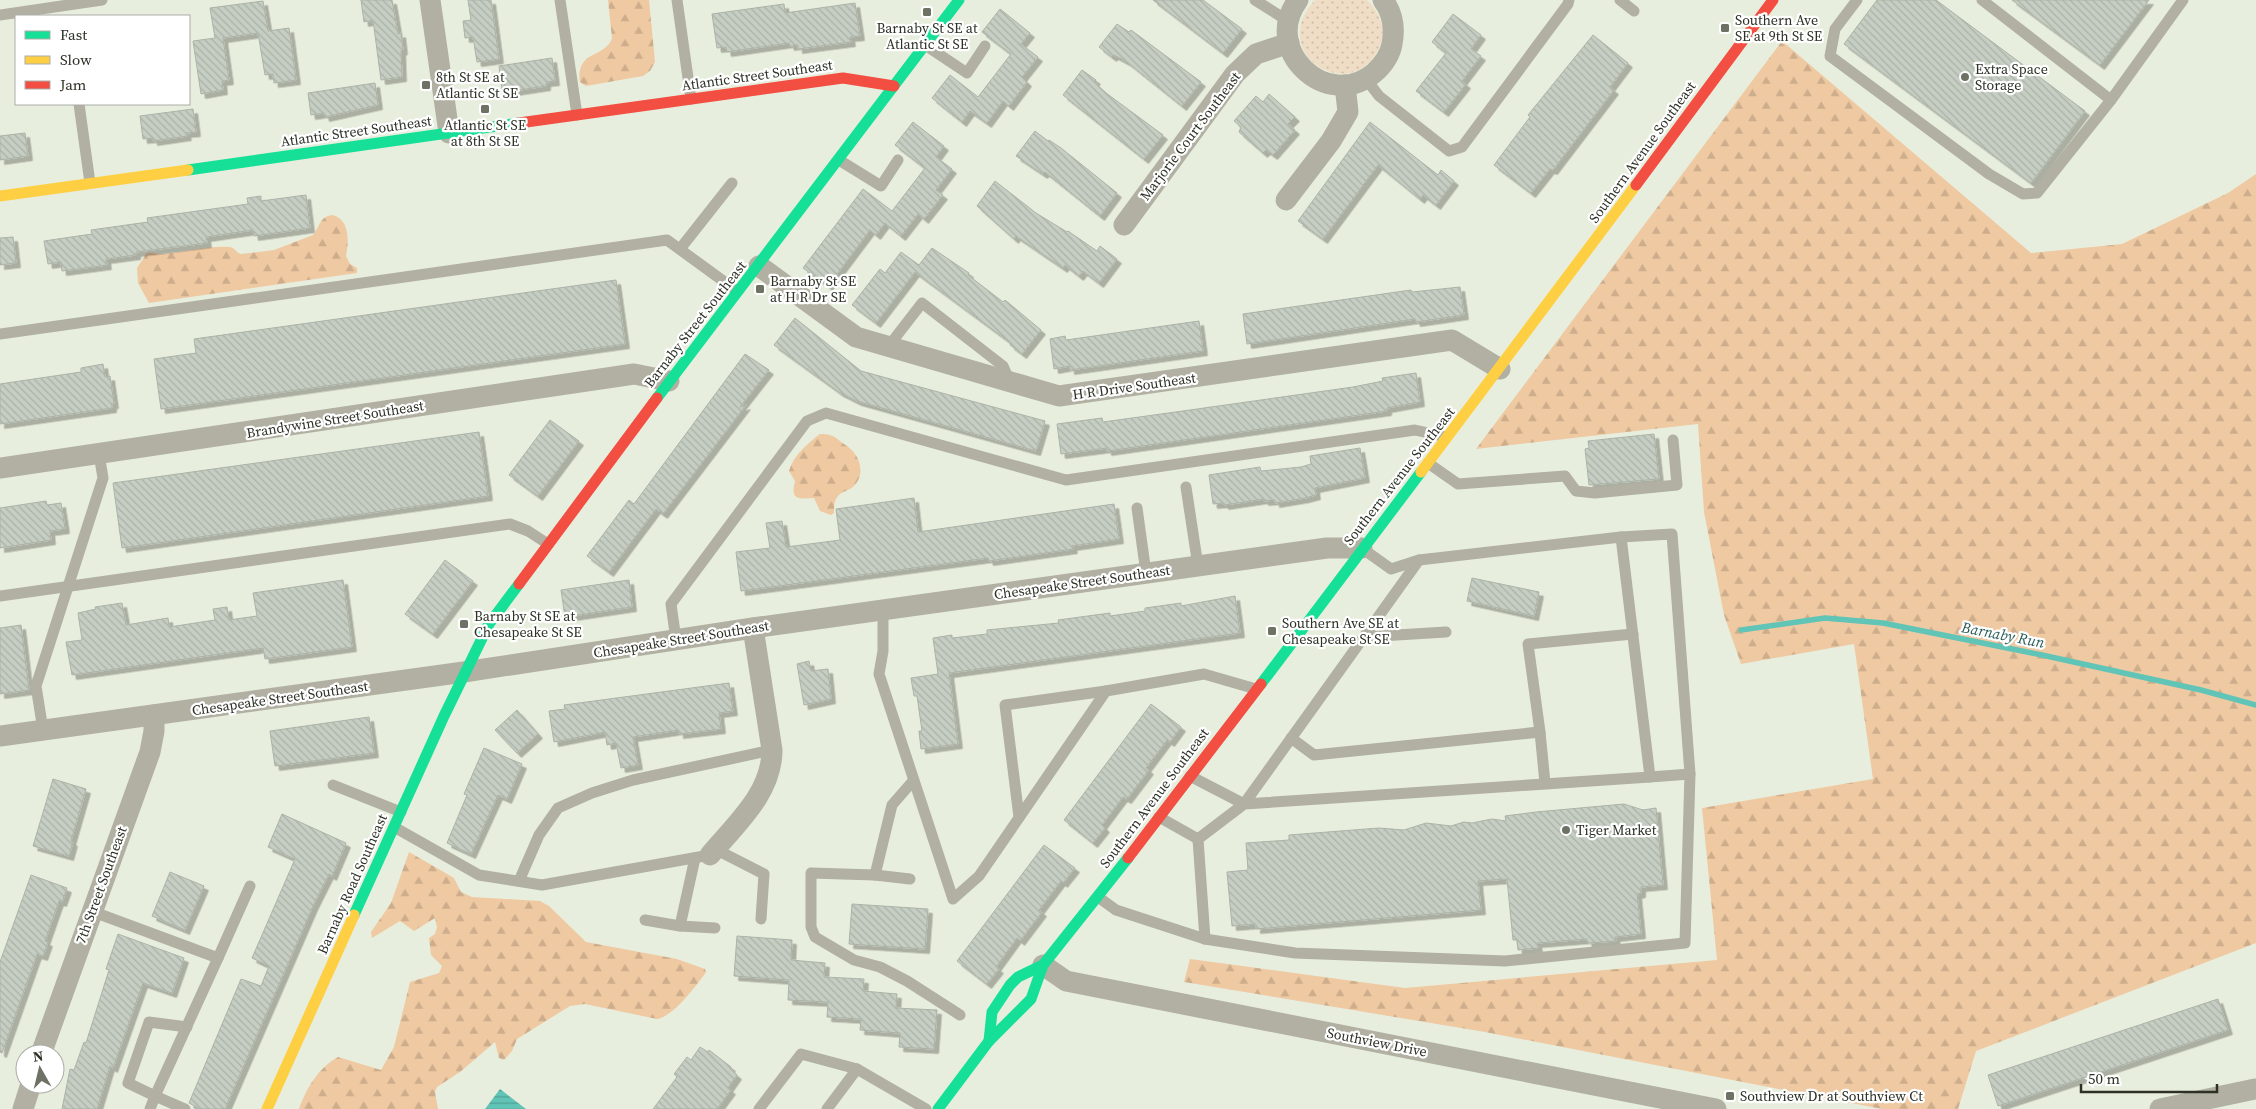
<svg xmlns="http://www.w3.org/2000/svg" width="2256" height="1109" font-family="'Source Serif 4',serif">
  <defs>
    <pattern id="green-dots" width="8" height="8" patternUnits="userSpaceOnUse" patternTransform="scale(1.25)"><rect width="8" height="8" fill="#f0ddc5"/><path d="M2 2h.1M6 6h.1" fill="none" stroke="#cebea9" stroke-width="1.8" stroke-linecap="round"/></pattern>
    <pattern id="forest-firs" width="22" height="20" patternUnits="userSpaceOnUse" patternTransform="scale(1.25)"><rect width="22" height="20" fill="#efc9a2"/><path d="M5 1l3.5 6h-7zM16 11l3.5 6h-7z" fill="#cdad8b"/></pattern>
    <pattern id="water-rules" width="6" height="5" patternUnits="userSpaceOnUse" patternTransform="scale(1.25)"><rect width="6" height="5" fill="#60c4b7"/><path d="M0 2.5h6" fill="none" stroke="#4fa095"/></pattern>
    <pattern id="building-back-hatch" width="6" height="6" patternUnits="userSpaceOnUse" patternTransform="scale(1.25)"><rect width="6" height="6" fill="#c6cec3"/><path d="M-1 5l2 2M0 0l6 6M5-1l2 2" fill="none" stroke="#aab1a7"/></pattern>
    <filter id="shadow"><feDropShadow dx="4.5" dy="4.5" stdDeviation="0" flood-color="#0004"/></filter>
  </defs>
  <rect width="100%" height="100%" fill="#e8eedd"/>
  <!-- green -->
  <path fill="url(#green-dots)" d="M1315,0H1367C1379,12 1387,28 1380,45C1355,108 1264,55 1315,0Z"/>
  <!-- forest -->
  <g fill="url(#forest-firs)">
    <path d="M608,0H649L655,62L650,71L643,76L586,86L580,82C576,49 605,59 612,38Z"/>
    <path d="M1782,41L2031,253L2122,244L2228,193L2256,174V943L1976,1051L1958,1109H1882L1485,1032L1184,982L1190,959L1405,988L1717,960L1702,808L1873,779L1854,644L1741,664L1724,615L1704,512L1698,424L1476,449Z"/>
    <path d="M332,215C350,219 349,241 346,256L350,264L357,268V273L149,303L138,283L137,268L147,253C153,252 157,254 162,254C180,253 212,245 229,247C235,247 236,253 241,254L274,250L313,235C320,227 319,217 332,215Z"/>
    <path d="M820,434C835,434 835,438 847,446C860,455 866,474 854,486C850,490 844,491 840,494C834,499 834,506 834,513L831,515L820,511L814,498C798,499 790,500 795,481L789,471C793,456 808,443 820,434Z"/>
    <path d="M409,852L454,878L461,892L472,897L540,901L549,906L586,942L677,959L705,969L706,972C697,985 673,1017 657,1019L585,1004L570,1006L517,1039L512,1051L504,1060L499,1058L495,1042L460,1072L437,1087L435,1092L438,1109H299C306,1089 318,1068 338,1057L381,1070L394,1047L410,982L439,973L442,966L431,955L429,938L435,934L437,927L435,918L414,931L400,921L372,938L371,932L391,903Z"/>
  </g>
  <!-- water -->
  <path fill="url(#water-rules)" d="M500,1089L526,1109H485Z"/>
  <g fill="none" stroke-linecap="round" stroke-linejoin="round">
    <!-- stream -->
    <path stroke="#60c4b7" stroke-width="5.5" d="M1741,630L1825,618L1883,623L2042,655L2201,690L2256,705"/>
  </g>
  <!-- building -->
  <g fill="url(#building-back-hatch)" stroke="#abb3a8" filter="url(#shadow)">
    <path d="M361,0H392L398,34L401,33L403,50L401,51L402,77L381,80L373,20L364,22Z"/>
    <path d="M468,0H491L499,59L477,62L473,37L465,38L463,21L471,20Z"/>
    <path d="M1153,0H1203L1242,29L1223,53Z"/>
    <path d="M1877,0H1936L2085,111L2031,183L1844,44Z"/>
    <path d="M2012,0H2149L2100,65Z"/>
    <path d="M263,1L268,31L289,28L296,80L274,83L273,74L265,75L258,33L223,38L229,80L222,81L223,90L201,94L193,41L215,38L210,8Z"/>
    <path d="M855,3L860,36L850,37L851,42L798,49V45L790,46L789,43L727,52L726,47L717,48L712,14L784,4L785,13Z"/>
    <path d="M1000,9L1030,33L1021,44L1038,57L1022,77L1027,82L1009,106L1003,101L987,123L970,111L962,122L932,98L950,75L978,97L1011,54L982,32Z"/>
    <path d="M1453,14L1481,35L1471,49L1481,56L1462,81L1466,84L1444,112L1416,91L1446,53L1432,42Z"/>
    <path d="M1117,24L1129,32L1131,30L1201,82L1182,106L1127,62L1114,55L1112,57L1099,47Z"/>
    <path d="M1593,35L1628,63L1610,87L1614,90L1553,170L1550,169L1531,193L1494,165L1530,117L1528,115Z"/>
    <path d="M552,58L555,81L546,82V86L513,91L512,87L502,89L499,66Z"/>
    <path d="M1082,70L1096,80L1094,82L1106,93L1163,135L1144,159L1063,95Z"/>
    <path d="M375,83L378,105L325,117L324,113L311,115L308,93Z"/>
    <path d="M1269,94L1295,117L1288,124L1295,130L1273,155L1266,150L1263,153L1239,132L1241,127L1234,121L1256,96L1263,102Z"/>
    <path d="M193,109L196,132L186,133L187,136L153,141V138L143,139L140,116Z"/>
    <path d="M913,122L944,146L936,157L952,169L936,190L943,195L924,219L918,214L901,236L885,223L876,235L870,230L828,286L803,268L863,189L892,211L925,168L895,145Z"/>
    <path d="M1370,122L1438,175L1441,170L1454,181L1436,205L1423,195L1420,199L1378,165L1323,239L1298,221Z"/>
    <path d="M1035,131L1048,141L1049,140L1061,148L1117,193L1100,216L1045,172L1043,174L1016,156Z"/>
    <path d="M25,133L28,156L0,160V136Z"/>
    <path d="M995,181L1036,213L1067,232L1068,231L1097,251L1100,246L1117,259L1099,283L1083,271L1079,276L1065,265L1063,268L1016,236L1014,239L977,206Z"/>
    <path d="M306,195L310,228L254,236L253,230L206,237L207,243L136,252V255L106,259L107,265L62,271L61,262L48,264L44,241L92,234L91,230L148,222L147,218L248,204L247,198L261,196V201Z"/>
    <path d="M13,237L16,263L0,265V238Z"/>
    <path d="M932,248L969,273L968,275L1003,302L1005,300L1041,330L1022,354L1010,345L1011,343L915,272L876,323L852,305L880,269L885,273L901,252L919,265Z"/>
    <path d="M616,280L625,344L161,409L154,359L196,353L194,339Z"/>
    <path d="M1460,287L1464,315L1416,322L1415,319L1247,344L1243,314L1411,290L1412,292Z"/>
    <path d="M795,318L861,371L1045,421L1036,451L857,401L839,392L774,345Z"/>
    <path d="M1199,321L1203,351L1070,370V366L1054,369L1050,339L1065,336L1066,340Z"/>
    <path d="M745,354L769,370L740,407L746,405L663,514L656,509L609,572L587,556L629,500L634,504Z"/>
    <path d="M103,364L105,377L110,376L114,404H112V408L0,424V384L81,372V368Z"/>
    <path d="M1416,373L1420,402L1387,408V411L1107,451V448L1061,454L1057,424L1102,418L1103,422L1190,410L1353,387L1383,381L1382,378Z"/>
    <path d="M550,420L579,441L538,496L509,475Z"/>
    <path d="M479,432L488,496L122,548L113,483Z"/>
    <path d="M1654,434L1659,479L1589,485L1585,449L1589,448L1588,441Z"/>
    <path d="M1360,448L1365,478L1315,488L1316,495L1305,498L1275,503V500L1264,501V499L1224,505V503L1213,504L1209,475L1260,467L1261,471L1301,467L1311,464L1310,456Z"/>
    <path d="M914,498L918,532L1114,504L1119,539L1072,546L1073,549L989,561L988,558L741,591L736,552L770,548L766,523L782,521L786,547L840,540L836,509Z"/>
    <path d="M46,501L47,505L61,503L65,529L50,531L51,540L0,548V508Z"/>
    <path d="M445,560L473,581L433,634L405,614Z"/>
    <path d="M1472,578L1539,592L1534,616L1467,601Z"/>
    <path d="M343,580L352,647L265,659L263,648L72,675L66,642L82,640L78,613L96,609L95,607L122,603L126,625L168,618L169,627L215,620L213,609L227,607L229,620L257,616L253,593Z"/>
    <path d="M629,580L632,607L565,617L561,590Z"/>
    <path d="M1235,596L1240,633L949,673L958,744L921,749L919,731H922L917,696H914L911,678L938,674L933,638L952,635V638L987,634V630L1059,623L1058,620L1110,613V616L1145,611V608L1181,603V606Z"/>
    <path d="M21,625L29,690L0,694V628Z"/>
    <path d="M809,661L811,671L828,669L831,699L804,705L797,664Z"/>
    <path d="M729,683L733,711L719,713L721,729L679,734V730L633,737L638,765L621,768L616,743L607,745L605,732L554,742L549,711L565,709L564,705Z"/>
    <path d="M1151,704L1181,727L1170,742L1167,740L1146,768L1149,770L1127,799L1123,797L1102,825L1105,828L1093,843L1064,820Z"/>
    <path d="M517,710L538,734L517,753L495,730Z"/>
    <path d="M369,717L374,753L275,766L270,731Z"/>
    <path d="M484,748L522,764L507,799L498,795L471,854L447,843L467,795L464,794Z"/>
    <path d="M53,779L86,789L71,841L73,842L69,856L33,846Z"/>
    <path d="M1624,804L1643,810L1656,808L1663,885L1641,887V893L1637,894L1641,934L1615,937L1616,941L1588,943L1587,939L1537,943L1538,948L1518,950L1517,940H1513L1507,879L1478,881L1481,910L1256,929V924L1232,926L1227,872L1248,870L1246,843L1289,840V835L1379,828L1404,830L1426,823L1451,826L1464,822L1472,823L1492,819L1506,821L1505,816L1536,812Z"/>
    <path d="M282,814L346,843L332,876L329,874L313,906L225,1109H201L189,1103L241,979L261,986L269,966L252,958L295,859L268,847Z"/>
    <path d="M1044,845L1075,868L1063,883L1061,881L1039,910L1042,912L1020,941L1017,938L996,967L999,969L987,984L957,961Z"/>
    <path d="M170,872L204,886L185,930L152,916Z"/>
    <path d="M31,875L67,888L62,902L59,901L45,941L48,942L43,956L37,954L2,1053L0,1052V962Z"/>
    <path d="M852,904L928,909L925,949L849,944Z"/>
    <path d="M118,934L184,958L172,993L143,983L113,1068L110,1066L97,1109H62L70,1069L74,1070L84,1042L86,1043L109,970L106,969Z"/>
    <path d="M737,936L792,940L791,960L825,963L824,977L864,979L863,991L897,994L896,1008L937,1010L934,1049L899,1047L900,1033L860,1030L861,1019L827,1017L828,1002L788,1000L789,980L734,976Z"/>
    <path d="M2218,999L2228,1030L1998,1106L1988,1075Z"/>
    <path d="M700,1047L708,1052L709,1050L731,1067L730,1069L737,1075L728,1088L731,1090L717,1109H653L677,1077L674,1074L687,1057L691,1060Z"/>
  </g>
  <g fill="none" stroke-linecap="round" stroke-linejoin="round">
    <!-- lane -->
    <g stroke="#b1b0a2" stroke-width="11">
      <path d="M560,0L577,115"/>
      <path d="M677,0L691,99"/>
      <path d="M1255,0L1288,21"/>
      <path d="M1620,0L1634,11"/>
      <path d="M1857,0L1835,29L1830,56L1989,174L2023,194L2037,193L2111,100"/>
      <path d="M1982,0L2111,100L2183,0"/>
      <path d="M0,15L102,0"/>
      <path d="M925,45L967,73L985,46"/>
      <path d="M1366,79L1379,96L1449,151L1462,147L1568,4L1569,0"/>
      <path d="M79,104L90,183"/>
      <path d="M839,160L881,186L898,160"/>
      <path d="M680,249L732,183"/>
      <path d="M0,334L667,240L737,291"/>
      <path d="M888,347L922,303L1003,366L1010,382"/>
      <path d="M1428,463L1458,484L1565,476L1576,491L1595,493L1677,485L1673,440"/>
      <path d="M1186,487L1198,566"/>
      <path d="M1137,508L1146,573"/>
      <path d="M1621,537L1672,534L1690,774L1650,777"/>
      <path d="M1363,549L1391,569L1419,560"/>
      <path d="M0,596L510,524L528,531L548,544"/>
      <path d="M883,610V651L879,674L953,899L979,876L1106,691L1204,674L1256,689"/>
      <path d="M1364,637L1446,632"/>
      <path d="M676,640L671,604L807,421L826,413L1066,480L1415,430L1446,437"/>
      <path d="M43,730L36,686L103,478L99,454"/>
      <path d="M1540,732L1528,644L1633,634"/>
      <path d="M1291,738L1314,755L1540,732L1545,783"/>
      <path d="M1190,776L1244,804L1650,777L1621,537L1419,560L1244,804L1198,839L1205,939L1295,953L1505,961L1685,943L1690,774"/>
      <path d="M913,781L892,805L875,875L811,873V927L815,937L854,960L880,967L907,981L960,1015"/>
      <path d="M333,785L401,812"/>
      <path d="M1019,817L1005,705L1106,691"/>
      <path d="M1159,817L1198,839"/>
      <path d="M394,827L479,875L542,885L710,855"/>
      <path d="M715,849L764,874L761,919"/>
      <path d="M695,858L680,926L715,928"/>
      <path d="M875,875L910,879"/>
      <path d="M519,881L539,835L558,808L592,793L633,780L772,750"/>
      <path d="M1098,897L1116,910L1205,939"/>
      <path d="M91,911L218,958L155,1096L185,1109"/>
      <path d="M645,920L680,926"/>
      <path d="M218,958L250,886"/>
      <path d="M150,1109L155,1096L128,1083L149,1022L187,1027"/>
      <path d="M759,1109L801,1054L857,1069"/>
      <path d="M827,1109L857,1069L926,1109"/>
    </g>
    <!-- street -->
    <g stroke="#b1b0a2" stroke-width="21">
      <path d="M430,0L449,133"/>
      <path d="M1298,0C1261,50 1327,112 1374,73C1383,65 1390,55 1392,44C1395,28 1393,13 1383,0"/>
      <path d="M1286,200L1331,141L1348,112L1345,85"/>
      <path d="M1124,225L1235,74L1256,54L1289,43"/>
      <path d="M759,266L856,337L1059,396L1452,340L1500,369"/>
      <path d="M0,468L634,374L669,381"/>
      <path d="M0,736L464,672L753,628L1327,548H1362"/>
      <path d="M710,855C736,824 772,793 772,750L753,628"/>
      <path d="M1043,965L1066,981L1716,1109"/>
      <path d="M41,1054L150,752L154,731V715"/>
      <path d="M23,1109L31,1084"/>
      <path d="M2160,1109L2255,1089"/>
    </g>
    <!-- fast -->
    <g stroke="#16e098" stroke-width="11">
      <path d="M188,170L519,123"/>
      <path d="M657,398L959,0"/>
      <path d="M1261,684L1421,472"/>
      <path d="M354,915L444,716L489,624L519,584"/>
      <path d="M989,1041L992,1012L1010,985L1018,977L1043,965L1128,858"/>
      <path d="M938,1109L989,1041L1031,999L1043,965"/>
    </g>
    <!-- slow -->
    <g stroke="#ffcf43" stroke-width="11">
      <path d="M0,196L188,170"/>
      <path d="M1421,472L1636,185"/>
      <path d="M267,1109L354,915"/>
    </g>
    <!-- jam -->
    <g stroke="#f24e42" stroke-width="11">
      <path d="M519,123L843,78L894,86"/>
      <path d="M1636,185L1773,0"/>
      <path d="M519,584L657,398"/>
      <path d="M1128,858L1261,684"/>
    </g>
  </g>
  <!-- markers -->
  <g fill="#6e7265" stroke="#fff" stroke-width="2">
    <rect x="922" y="7" width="10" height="10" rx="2.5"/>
    <rect x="1720" y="23" width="10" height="10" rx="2.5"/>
    <circle cx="1965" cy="77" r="5"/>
    <rect x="421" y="80" width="10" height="10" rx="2.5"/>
    <rect x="480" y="104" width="10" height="10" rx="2.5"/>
    <rect x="755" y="284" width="10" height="10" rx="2.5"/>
    <rect x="459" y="619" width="10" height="10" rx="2.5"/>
    <rect x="1267" y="626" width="10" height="10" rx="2.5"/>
    <circle cx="1566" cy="830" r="5"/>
    <rect x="1725" y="1091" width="10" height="10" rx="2.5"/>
  </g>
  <g text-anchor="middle" stroke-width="4.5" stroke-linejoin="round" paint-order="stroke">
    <!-- poi labels -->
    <g font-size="14" fill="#2c3025" stroke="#fff" text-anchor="start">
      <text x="1735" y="25">Southern Ave<tspan x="1735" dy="16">SE at 9th St SE</tspan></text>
      <text x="927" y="33" text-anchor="middle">Barnaby St SE at<tspan x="927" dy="16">Atlantic St SE</tspan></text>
      <text x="1975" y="74">Extra Space<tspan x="1975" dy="16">Storage</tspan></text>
      <text x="436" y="82">8th St SE at<tspan x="436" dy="16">Atlantic St SE</tspan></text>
      <text x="485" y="130" text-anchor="middle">Atlantic St SE<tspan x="485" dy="16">at 8th St SE</tspan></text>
      <text x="770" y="286">Barnaby St SE<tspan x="770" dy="16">at H R Dr SE</tspan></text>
      <text x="474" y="621">Barnaby St SE at<tspan x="474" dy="16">Chesapeake St SE</tspan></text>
      <text x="1282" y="628">Southern Ave SE at<tspan x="1282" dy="16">Chesapeake St SE</tspan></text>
      <text x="1576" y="835">Tiger Market</text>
      <text x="1740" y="1101">Southview Dr at Southview Ct</text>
    </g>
    <!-- street labels -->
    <g font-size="14" fill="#2c3025" stroke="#fff">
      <text transform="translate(757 75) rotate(-8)" y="5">Atlantic Street Southeast</text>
      <text transform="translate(356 131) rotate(-8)" y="5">Atlantic Street Southeast</text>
      <text transform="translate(1190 136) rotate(-53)" y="5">Marjorie Court Southeast</text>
      <text transform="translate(1642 152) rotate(-54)" y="5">Southern Avenue Southeast</text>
      <text transform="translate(695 324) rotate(-52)" y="5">Barnaby Street Southeast</text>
      <text transform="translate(1134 386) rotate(-8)" y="5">H R Drive Southeast</text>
      <text transform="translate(335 419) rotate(-9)" y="5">Brandywine Street Southeast</text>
      <text transform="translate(1399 476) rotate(-52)" y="5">Southern Avenue Southeast</text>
      <text transform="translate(1082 582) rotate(-8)" y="5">Chesapeake Street Southeast</text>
      <text transform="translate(681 639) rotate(-9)" y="5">Chesapeake Street Southeast</text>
      <text transform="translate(280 698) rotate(-8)" y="5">Chesapeake Street Southeast</text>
      <text transform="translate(1154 798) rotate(-53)" y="5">Southern Avenue Southeast</text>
      <text transform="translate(352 884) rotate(-66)" y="5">Barnaby Road Southeast</text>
      <text transform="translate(101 885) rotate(-70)" y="5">7th Street Southeast</text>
      <text transform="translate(1377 1042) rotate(11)" y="5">Southview Drive</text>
    </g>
    <!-- water labels -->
    <g font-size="15" font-style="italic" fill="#265b56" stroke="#fff">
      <text transform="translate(2003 635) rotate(11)" y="5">Barnaby Run</text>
    </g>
  </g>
  <!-- legend -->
  <rect x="15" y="15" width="175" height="90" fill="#ffffff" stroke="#abaca8"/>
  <rect x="25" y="31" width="25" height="8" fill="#16e098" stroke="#abaca8"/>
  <text x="60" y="40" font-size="15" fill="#2c3025">Fast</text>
  <rect x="25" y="56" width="25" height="8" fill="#ffcf43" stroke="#abaca8"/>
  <text x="60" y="65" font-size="15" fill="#2c3025">Slow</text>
  <rect x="25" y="81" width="25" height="8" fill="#f24e42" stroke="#abaca8"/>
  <text x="60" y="90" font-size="15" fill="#2c3025">Jam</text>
  <!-- north arrow -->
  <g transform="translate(40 1069) rotate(352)"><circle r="24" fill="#ffffff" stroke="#abaca8"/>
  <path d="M0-4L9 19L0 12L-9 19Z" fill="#6e7265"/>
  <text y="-8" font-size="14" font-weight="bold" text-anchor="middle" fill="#2c3025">N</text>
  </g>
  <!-- scale -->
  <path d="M2081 1084v8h136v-8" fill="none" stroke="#2c3025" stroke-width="2.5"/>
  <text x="2088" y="1084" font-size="15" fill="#2c3025" stroke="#ffffff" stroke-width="4" paint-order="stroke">50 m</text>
</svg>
